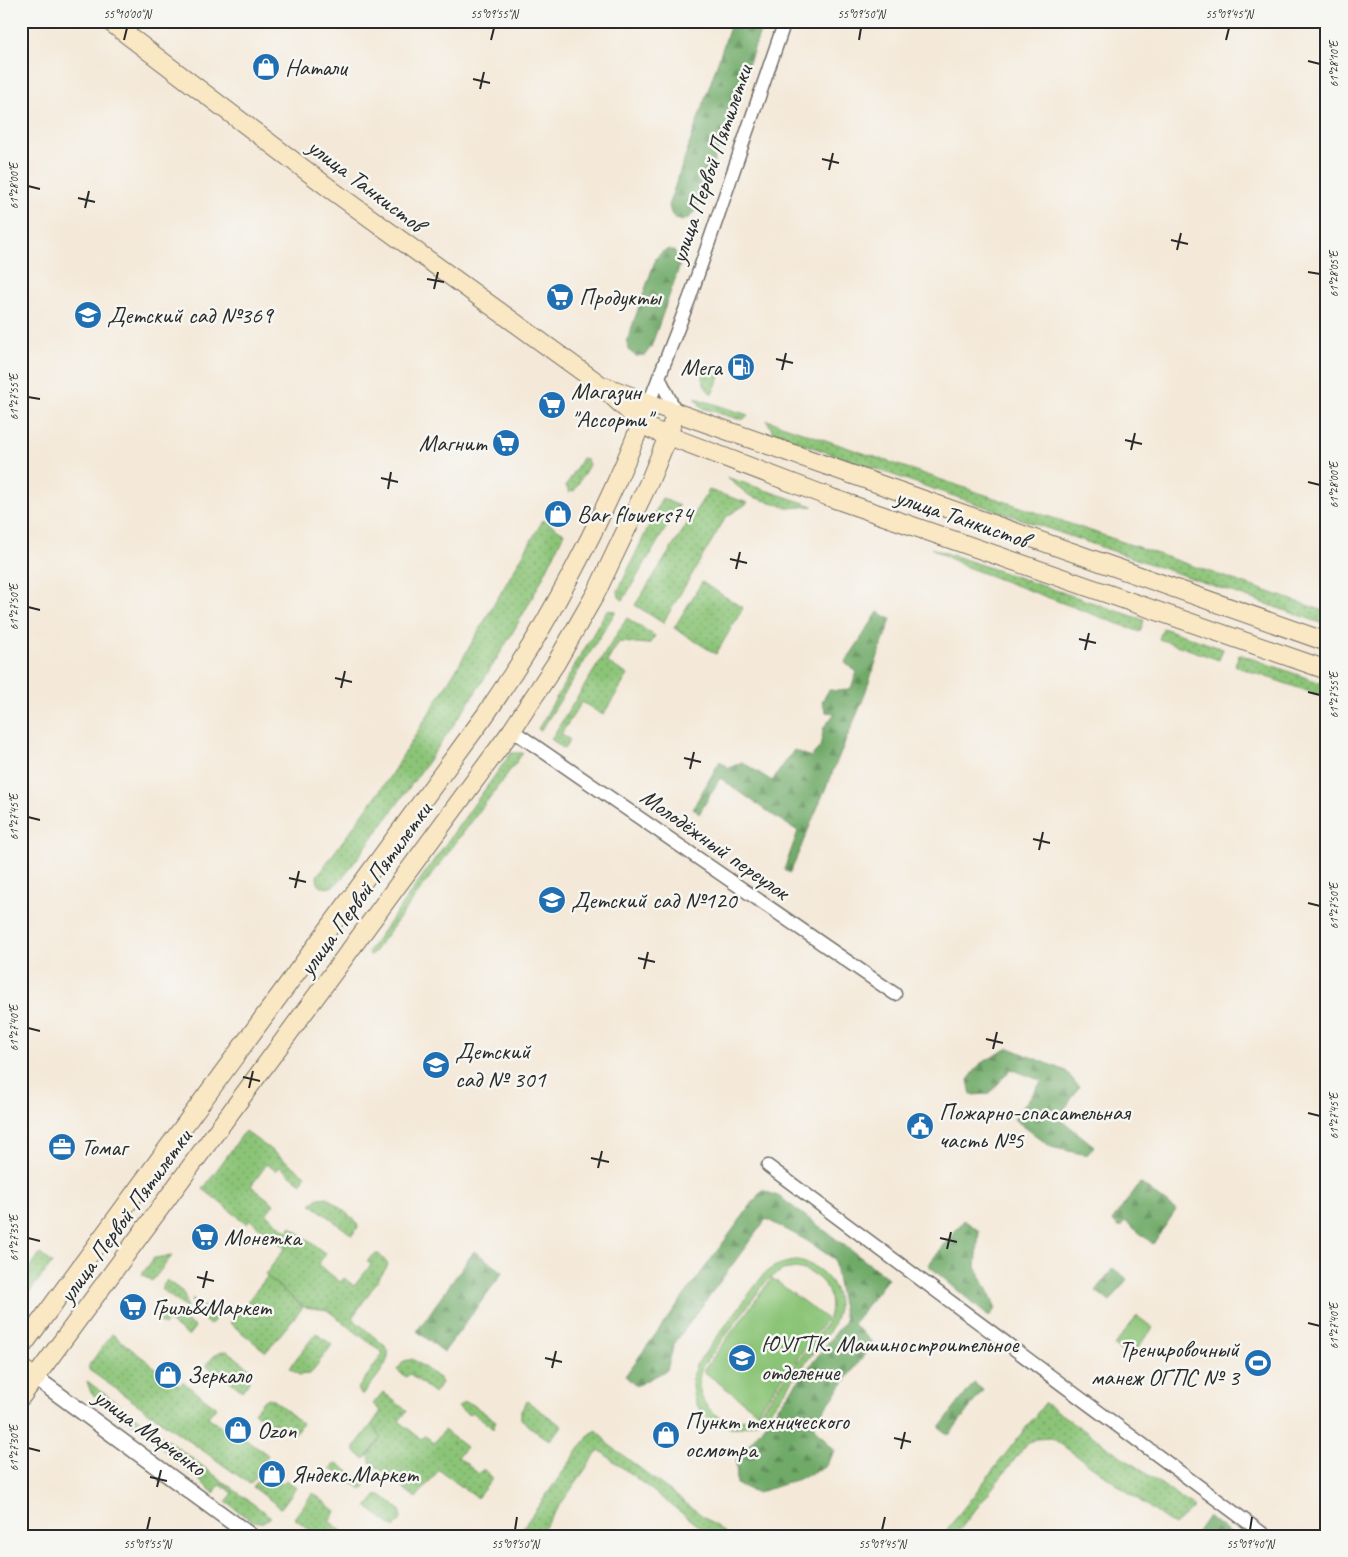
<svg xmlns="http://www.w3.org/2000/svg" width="1348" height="1557" font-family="Caveat,sans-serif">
  <defs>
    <pattern id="grass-dots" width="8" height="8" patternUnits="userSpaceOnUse" patternTransform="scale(1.25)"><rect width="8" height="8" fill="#8bc477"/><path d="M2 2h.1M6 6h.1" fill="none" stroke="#729f62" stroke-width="1.8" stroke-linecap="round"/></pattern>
    <pattern id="forest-firs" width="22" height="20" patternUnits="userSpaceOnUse" patternTransform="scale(1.25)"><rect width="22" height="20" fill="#70aa68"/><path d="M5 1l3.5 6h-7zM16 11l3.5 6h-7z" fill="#5c8b56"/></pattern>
  </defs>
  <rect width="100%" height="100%" fill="#f6f6f2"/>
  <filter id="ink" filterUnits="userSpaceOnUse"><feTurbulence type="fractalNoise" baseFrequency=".02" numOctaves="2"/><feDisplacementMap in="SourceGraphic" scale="10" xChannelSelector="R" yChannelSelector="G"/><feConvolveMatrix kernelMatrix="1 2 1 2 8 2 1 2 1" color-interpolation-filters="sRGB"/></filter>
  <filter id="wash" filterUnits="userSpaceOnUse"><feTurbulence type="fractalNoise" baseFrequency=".0096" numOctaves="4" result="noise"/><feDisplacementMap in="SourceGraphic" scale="20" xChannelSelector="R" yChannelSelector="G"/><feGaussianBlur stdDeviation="1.12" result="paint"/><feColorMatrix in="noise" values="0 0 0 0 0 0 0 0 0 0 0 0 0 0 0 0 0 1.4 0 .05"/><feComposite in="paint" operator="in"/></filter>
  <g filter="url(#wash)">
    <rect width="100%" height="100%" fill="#f4e9d9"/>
    <!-- grass -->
    <g fill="url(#grass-dots)" stroke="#5b7851">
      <path d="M709,365H722V372L712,394C702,386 699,375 709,365Z"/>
      <path d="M695,398L748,415L744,419H738L702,408Z"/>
      <path d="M767,420L1327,612V625L783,437L773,432Z"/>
      <path d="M582,458L587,459L589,465L574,491L569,492L566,486Z"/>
      <path d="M726,477L813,506L789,508L750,496Z"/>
      <path d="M709,490L748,503L726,517L663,623L635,605Z"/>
      <path d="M662,498L679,506L623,600L619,597L618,591Z"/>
      <path d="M543,520L564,533C509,657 425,766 345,875C337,884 330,892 318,885L317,876L387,781L460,663Z"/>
      <path d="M931,548L1144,620L1140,632L964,566Z"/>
      <path d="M702,582L743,608L716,654L674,628Z"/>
      <path d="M607,610L616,611L541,731L538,729Z"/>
      <path d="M627,618L655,636L649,644L619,642L607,662L628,675L603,715L582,702L561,734L570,740L564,749L551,739Z"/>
      <path d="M1163,628L1223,649L1219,660L1159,639Z"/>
      <path d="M1239,654L1327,685V698L1235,666Z"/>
      <path d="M511,753H523L371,956L368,952Z"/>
      <path d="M245,1131L305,1175L302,1184L280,1167L276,1171L267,1164L251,1186L274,1204L266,1214L287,1231L291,1227L326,1254L318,1264L340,1282L344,1278L354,1286L371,1265L367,1261L375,1254H379L388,1264L385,1270L352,1318L385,1346C387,1349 389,1353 388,1357C386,1368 370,1385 363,1395L357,1390L383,1353L327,1310L304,1307L269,1278L303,1307L266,1352L230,1323L267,1277L265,1275L285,1248L250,1220L247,1224L203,1189Z"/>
      <path d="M327,1197L356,1221L358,1227L352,1235L311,1204L319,1198Z"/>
      <path d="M40,1254L52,1263L21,1303V1278Z"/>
      <path d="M172,1256L152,1281L142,1274L154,1258Z"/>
      <path d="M167,1280L184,1293L187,1309L161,1289Z"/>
      <path d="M192,1298L217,1317L210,1325L195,1313Z"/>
      <path d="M172,1312L195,1327L188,1336L168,1321L164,1325L155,1319Z"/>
      <path d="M316,1333L332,1345L310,1374L299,1375L289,1368Z"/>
      <path d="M112,1334L179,1386L183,1382L216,1407L208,1417L232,1434L235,1431L268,1455L260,1467L262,1469L250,1484L89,1370V1365Z"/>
      <path d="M227,1351L247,1366L252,1372L248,1383L242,1391L219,1372L217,1374L206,1365C213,1357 216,1352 227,1351Z"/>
      <path d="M413,1359L440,1379L442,1383L434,1393L410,1374L406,1377L397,1370L404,1361Z"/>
      <path d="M87,1381L271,1517C267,1520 263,1523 259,1522C248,1521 235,1508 226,1502L233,1493L220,1484L214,1493L145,1433L91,1393Z"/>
      <path d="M383,1392L407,1411L399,1421L421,1439L425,1435L434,1443L444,1430L466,1447L458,1457L479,1474L483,1469L493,1478L477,1498L439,1470L416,1498L370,1462L369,1455L381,1438L372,1424L381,1411L373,1404Z"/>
      <path d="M269,1398L274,1400L302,1423L293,1436L275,1422L271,1426L254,1412L264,1400Z"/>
      <path d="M527,1401L562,1426L550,1440L539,1434L521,1419V1411Z"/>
      <path d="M464,1402L472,1404L496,1421L493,1429L472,1412L469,1415L458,1407Z"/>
      <path d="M1045,1403L1194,1507L1174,1525L1052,1438L1036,1439L1026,1445L955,1536H942Z"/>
      <path d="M597,1430L608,1444L729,1536H712L599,1450L538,1536H517L590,1434Z"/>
      <path d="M337,1463L364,1483L365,1485L362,1490L340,1473L339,1474L330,1468L333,1465Z"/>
      <path d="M265,1471L282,1484L286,1480L296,1488L281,1508L253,1487Z"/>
      <path d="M313,1493L336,1511L329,1521L348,1536H318L294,1518Z"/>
      <path d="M377,1495H381L400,1510L401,1519L394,1528L367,1507Z"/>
    </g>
    <!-- forest -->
    <g fill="url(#forest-firs)" stroke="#4e6a4a">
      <path d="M732,21H764L696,211L690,217L682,221C672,218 670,214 669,203Z"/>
      <path d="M669,249L675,252L680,259L679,268L651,347L645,355L636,356L628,350L627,341L656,258L662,252Z"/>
      <path d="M878,612L891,619L862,702L790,873L784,870L798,831L777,818L720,778L699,814L693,808L720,761L729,768L742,762L772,781L794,750L811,757L820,747L824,727L835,713L826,712L822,701L829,690L841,691L851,688L857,672L845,663Z"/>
      <path d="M1009,1048L1066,1071L1079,1087L1059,1118L1094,1146L1087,1155L1051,1147L1014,1119L1042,1081L1011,1069L989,1094L971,1095L968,1080L981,1063Z"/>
      <path d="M1140,1183L1176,1210L1153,1244L1125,1221L1120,1228L1112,1221Z"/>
      <path d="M762,1190L780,1197L888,1278L853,1324L873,1343L813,1425L835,1451L825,1467L796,1480L757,1493L737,1484L736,1461L845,1321L834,1259L806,1240L766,1219L674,1344L667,1370L636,1386L625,1376Z"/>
      <path d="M964,1220L979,1231L976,1267L996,1308L989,1317L928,1265Z"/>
      <path d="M474,1251L503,1272L444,1352L417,1331Z"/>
      <path d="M1113,1268L1127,1279L1110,1302L1096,1291Z"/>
      <path d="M974,1383L983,1390L949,1435L939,1428Z"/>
      <path d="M1208,1516L1233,1536H1194Z"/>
    </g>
    <!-- garden -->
    <g fill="#8bc477" stroke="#5b7851" fill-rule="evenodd">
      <path d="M797,1261C825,1265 846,1292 835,1320C830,1334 818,1346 809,1358C794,1378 781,1399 764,1417C726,1446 678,1411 696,1365L764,1274C774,1265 784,1262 797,1261ZM796,1268C824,1273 838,1297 827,1323L761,1410C729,1437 688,1406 702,1367L767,1280L783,1270Z"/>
      <path d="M772,1278L827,1319L757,1412L703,1371Z"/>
      <path d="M1137,1316L1153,1328L1130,1358L1114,1346Z"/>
      <path d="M372,1424L381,1438L365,1459L355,1452V1446Z"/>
    </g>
  </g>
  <g filter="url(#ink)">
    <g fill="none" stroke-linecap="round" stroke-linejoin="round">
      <!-- minor casing -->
      <g stroke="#716e68" stroke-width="15">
        <g id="minor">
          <path d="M659,377L676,412"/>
          <path d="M649,403L690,297L785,21"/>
          <path d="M512,730L895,994"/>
          <path d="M768,1166L1266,1536"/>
        </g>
      </g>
      <!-- tertiary casing -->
      <g stroke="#716e68" stroke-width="18">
        <path id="tertiary" d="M36,1378L251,1536"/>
      </g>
      <!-- secondary casing -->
      <g stroke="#716e68" stroke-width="20">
        <g id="secondary">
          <path d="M109,21L333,191L598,383L641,423L653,430L832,498L1327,670"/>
          <path d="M607,387L649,403L1327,642"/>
          <path d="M21,1348L486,714C504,687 522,661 538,634C581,560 619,483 649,403"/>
          <path d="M21,1368L36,1378"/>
          <path d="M21,1397L512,730L556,663L596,593L650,480L668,436L676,412"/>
        </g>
      </g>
      <!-- minor -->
      <use href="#minor" stroke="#fff" stroke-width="12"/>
      <!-- tertiary -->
      <use href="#tertiary" stroke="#fff" stroke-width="15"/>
      <!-- secondary -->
      <use href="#secondary" stroke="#fae7c3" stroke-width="18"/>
    </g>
  </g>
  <!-- ticks -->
  <path fill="none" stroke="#2b2b2b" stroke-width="2" d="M124,40L127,28M491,40L494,28M859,40L861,28M1226,40L1229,28M1308,61L1320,64M473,79L490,83M480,89L484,72M822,159L839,163M829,170L833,153M28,186L40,189M78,198L95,202M85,208L89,191M1171,240L1188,244M1177,250L1181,233M1308,272L1320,274M427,279L444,282M434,289L438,272M776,359L793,363M782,370L786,353M28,397L40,399M1125,440L1142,444M1131,450L1135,433M381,478L398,482M1308,482L1320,485M388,489L391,472M730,559L747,563M736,569L740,552M28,607L40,610M1079,639L1096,643M1085,650L1089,633M335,678L352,682M341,688L345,671M1308,692L1320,695M684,758L701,762M690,769L694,752M28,817L40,820M1033,839L1050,843M1039,850L1043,832M289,878L306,882M295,888L299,871M1308,903L1320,906M638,958L655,962M644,969L648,952M28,1028L40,1031M986,1039L1003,1043M993,1049L997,1032M243,1077L260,1081M249,1088L253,1071M1308,1113L1320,1116M591,1158L609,1162M598,1168L602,1151M28,1238L40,1241M940,1238L957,1242M947,1249L951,1232M197,1277L214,1281M203,1288L207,1271M1308,1323L1320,1326M545,1358L562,1362M552,1368L556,1351M894,1438L911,1442M28,1448L40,1451M901,1449L905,1432M150,1477L167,1481M157,1487L161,1470M147,1530L150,1517M515,1530L517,1517M882,1530L885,1517M1250,1530L1252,1517"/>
  <!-- icons -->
  <defs>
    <g id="shop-disc" transform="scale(1.4375)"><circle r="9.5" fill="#1f6fb2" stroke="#f6f6f2"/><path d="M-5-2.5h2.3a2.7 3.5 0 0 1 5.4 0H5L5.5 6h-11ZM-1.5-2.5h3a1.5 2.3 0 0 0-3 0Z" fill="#fff"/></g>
    <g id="supermarket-disc" transform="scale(1.4375)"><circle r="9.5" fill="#1f6fb2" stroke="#f6f6f2"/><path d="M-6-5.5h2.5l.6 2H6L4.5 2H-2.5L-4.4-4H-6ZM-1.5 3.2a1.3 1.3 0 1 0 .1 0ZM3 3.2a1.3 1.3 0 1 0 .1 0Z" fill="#fff"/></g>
    <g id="school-disc" transform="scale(1.4375)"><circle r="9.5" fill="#1f6fb2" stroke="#f6f6f2"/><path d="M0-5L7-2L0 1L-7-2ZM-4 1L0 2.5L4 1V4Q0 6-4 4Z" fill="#fff"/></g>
    <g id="fuel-disc" transform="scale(1.4375)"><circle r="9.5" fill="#1f6fb2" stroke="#f6f6f2"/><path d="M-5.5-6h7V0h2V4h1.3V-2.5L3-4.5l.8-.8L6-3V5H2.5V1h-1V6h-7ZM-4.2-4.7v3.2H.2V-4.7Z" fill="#fff"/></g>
    <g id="civic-disc" transform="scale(1.4375)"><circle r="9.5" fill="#1f6fb2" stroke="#f6f6f2"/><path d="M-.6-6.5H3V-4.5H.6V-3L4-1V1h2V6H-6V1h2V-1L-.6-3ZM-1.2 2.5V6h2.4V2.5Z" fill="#fff"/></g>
    <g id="office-disc" transform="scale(1.4375)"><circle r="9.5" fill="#1f6fb2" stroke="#f6f6f2"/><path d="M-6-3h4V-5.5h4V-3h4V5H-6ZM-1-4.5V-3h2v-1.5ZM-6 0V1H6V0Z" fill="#fff"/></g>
    <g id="university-disc" transform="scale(1.4375)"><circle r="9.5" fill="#1f6fb2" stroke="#f6f6f2"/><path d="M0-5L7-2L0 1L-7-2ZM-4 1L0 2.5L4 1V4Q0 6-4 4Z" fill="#fff"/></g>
    <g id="stadium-disc" transform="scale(1.4375)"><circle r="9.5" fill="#1f6fb2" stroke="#f6f6f2"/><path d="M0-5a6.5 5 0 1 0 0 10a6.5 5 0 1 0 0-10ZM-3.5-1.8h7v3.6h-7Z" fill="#fff"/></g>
  </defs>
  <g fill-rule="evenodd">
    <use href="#shop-disc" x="266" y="67"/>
    <use href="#supermarket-disc" x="560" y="297"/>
    <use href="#school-disc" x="88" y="315"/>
    <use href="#fuel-disc" x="741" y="367"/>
    <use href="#supermarket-disc" x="552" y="405"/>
    <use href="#supermarket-disc" x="506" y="443"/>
    <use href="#shop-disc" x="558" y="514"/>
    <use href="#school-disc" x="552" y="900"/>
    <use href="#school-disc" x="436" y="1065"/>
    <use href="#civic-disc" x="920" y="1126"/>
    <use href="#office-disc" x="62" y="1147"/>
    <use href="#supermarket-disc" x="205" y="1237"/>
    <use href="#supermarket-disc" x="133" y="1307"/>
    <use href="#university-disc" x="742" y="1358"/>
    <use href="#stadium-disc" x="1258" y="1363"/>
    <use href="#shop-disc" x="168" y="1375"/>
    <use href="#shop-disc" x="238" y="1430"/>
    <use href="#shop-disc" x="666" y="1435"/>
    <use href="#shop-disc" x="272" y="1474"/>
  </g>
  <g text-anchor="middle" stroke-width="5" stroke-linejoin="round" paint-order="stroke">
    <!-- poi labels -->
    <g font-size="24" fill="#2b2b2b" stroke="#f6f6f2" text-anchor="start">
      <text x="285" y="75">Натали</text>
      <text x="579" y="305">Продукты</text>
      <text x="107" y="323">Детский сад №369</text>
      <text x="722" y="375" text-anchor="end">Мега</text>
      <text x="571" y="399">Магазин<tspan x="571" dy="28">"Ассорти"</tspan></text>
      <text x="487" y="451" text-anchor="end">Магнит</text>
      <text x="577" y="522">Bar flowers74</text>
      <text x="571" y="908">Детский сад №120</text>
      <text x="455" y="1059">Детский<tspan x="455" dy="28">сад № 301</tspan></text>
      <text x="939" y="1120">Пожарно-спасательная<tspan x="939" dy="28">часть №5</tspan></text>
      <text x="81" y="1155">Томаг</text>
      <text x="224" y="1245">Монетка</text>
      <text x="152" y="1315">Гриль&amp;Маркет</text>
      <text x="761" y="1352">ЮУГТК. Машиностроительное<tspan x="761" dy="28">отделение</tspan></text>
      <text x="1239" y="1357" text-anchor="end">Тренировочный<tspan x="1239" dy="28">манеж ОГПС № 3</tspan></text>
      <text x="187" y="1383">Зеркало</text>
      <text x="685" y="1429">Пункт технического<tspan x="685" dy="28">осмотра</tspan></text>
      <text x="257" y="1438">Ozon</text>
      <text x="291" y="1482">Яндекс.Маркет</text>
    </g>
    <!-- street labels -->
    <g font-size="24" fill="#2b2b2b" stroke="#f6f6f2">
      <text transform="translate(711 164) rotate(-71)" y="8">улица Первой Пятилетки</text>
      <text transform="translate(366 185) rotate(37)" y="8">улица Танкистов</text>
      <text transform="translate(962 518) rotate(19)" y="8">улица Танкистов</text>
      <text transform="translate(715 844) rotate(35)" y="8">Молодёжный переулок</text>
      <text transform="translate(365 889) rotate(-54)" y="8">улица Первой Пятилетки</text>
      <text transform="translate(125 1216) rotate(-54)" y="8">улица Первой Пятилетки</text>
      <text transform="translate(150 1432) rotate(36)" y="8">улица Марченко</text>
    </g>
  </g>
  <!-- margin -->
  <rect width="1348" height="1557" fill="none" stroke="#f6f6f2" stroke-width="55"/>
  <rect x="28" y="28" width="1292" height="1502" fill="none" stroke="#2b2b2b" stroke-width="2"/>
  <g font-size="12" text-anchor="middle" fill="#2b2b2b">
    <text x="127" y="18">55°10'00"N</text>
    <text x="494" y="18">55°09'55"N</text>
    <text x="861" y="18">55°09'50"N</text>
    <text x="1229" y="18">55°09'45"N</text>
    <text transform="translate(1334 64) rotate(-90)" y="4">61°28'10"E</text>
    <text transform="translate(14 186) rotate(-90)" y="4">61°28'00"E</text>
    <text transform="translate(1334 274) rotate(-90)" y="4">61°28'05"E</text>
    <text transform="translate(14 397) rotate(-90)" y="4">61°27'55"E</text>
    <text transform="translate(1334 485) rotate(-90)" y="4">61°28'00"E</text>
    <text transform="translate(14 607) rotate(-90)" y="4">61°27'50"E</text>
    <text transform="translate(1334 695) rotate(-90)" y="4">61°27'55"E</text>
    <text transform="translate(14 817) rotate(-90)" y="4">61°27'45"E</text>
    <text transform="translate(1334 906) rotate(-90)" y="4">61°27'50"E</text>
    <text transform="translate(14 1028) rotate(-90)" y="4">61°27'40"E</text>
    <text transform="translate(1334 1116) rotate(-90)" y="4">61°27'45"E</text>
    <text transform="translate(14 1238) rotate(-90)" y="4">61°27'35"E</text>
    <text transform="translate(1334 1326) rotate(-90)" y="4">61°27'40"E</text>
    <text transform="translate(14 1448) rotate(-90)" y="4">61°27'30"E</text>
    <text x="147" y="1548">55°09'55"N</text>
    <text x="515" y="1548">55°09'50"N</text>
    <text x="882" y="1548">55°09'45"N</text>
    <text x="1250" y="1548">55°09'40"N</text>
  </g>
</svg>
